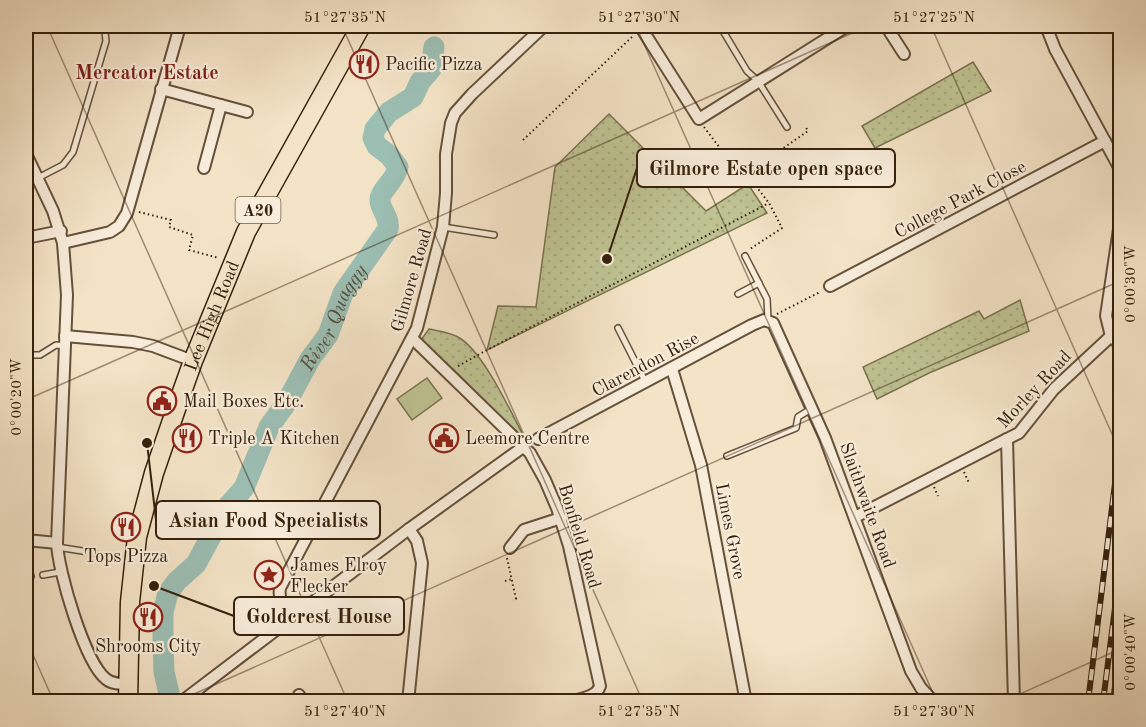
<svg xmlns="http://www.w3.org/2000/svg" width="1146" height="727" font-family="'Old Standard TT',serif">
  <defs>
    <pattern id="green-dots" width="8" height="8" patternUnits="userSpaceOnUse" patternTransform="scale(1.5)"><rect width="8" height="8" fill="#bfc393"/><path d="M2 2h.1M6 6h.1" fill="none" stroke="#a5a77d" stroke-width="1.8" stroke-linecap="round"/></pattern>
  </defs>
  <rect width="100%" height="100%" fill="#f4e4c7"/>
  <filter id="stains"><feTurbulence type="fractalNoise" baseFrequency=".00333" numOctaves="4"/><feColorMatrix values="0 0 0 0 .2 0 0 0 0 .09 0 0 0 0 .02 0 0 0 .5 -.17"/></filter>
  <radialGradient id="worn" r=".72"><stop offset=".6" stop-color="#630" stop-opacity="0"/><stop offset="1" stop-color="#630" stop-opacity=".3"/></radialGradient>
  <!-- green -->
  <g fill="url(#green-dots)" stroke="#7a724f" stroke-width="1.5">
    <path d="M973,62L991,91L875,148L862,126Z"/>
    <path d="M609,114L706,211L748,184L767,213L487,350L498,306L536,307L555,167Z"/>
    <path d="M1020,300L1029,331L929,373L877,399L863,367L979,311L984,319Z"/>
    <path d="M429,329C438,331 448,332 456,336C481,347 510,410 523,435L521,439L459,375L421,340Z"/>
  </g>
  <!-- pitch -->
  <path fill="#bfc393" stroke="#7a724f" stroke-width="1.5" d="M427,378L442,398L412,420L397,399Z"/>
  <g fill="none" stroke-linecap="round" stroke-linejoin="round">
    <!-- river -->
    <path stroke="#9cbfb4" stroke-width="21" id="s1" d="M171,702L164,672L163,643V612L168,593L177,581L196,564L227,507L244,488L269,427L287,402L310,359L328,335L343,293L388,229C390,217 381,211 380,201C379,191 396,180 398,167L389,155L377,146L373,138L375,129L389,112L413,97L420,82L431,69L434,47"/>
    <!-- lane casing -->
    <g stroke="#65513a" stroke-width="8">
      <g id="lane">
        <path d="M272,26L276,29"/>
        <path d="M720,26L747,71L758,81L787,127"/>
        <path d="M38,178L63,165L73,152L106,41L105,32L100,26"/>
        <path d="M443,227L494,235"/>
        <path d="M745,256L767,299L768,320"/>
        <path d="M738,294L759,283"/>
        <path d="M618,328L645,381"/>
        <path d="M26,355H40L56,345L65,346"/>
        <path d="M727,456L796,428L798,417L811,409"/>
        <path d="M57,547L95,553"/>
        <path d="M43,575L60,572"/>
        <path d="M26,577L31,576"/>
      </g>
    </g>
    <!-- street casing -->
    <g stroke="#65513a" stroke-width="14">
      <g id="street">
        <path d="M640,26L699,119L847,26"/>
        <path d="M886,26L904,54"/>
        <path d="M1046,26L1055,49L1120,169"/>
        <path d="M161,89L247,112"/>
        <path d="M26,154L53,211L63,243L67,295L57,543C58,571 85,663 106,679C112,684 120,684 128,684"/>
        <path d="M204,168L221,105"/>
        <path d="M1120,222L1106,316L1111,336L1120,345"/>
        <path d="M26,238L61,231"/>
        <path d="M63,243L110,232L119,226L127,213L180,26"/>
        <path d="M830,286L1105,141"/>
        <path d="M65,336L133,342L153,346L193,361"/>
        <path d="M413,339L530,453L545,480L557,508L569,546L600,686C596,698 581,698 570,702"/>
        <path d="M672,369L701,465L746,702"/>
        <path d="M538,439L752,325L764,320L773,323L825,438L911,671L921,688L934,702"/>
        <path d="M855,517L1007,439"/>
        <path d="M26,540L57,543"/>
        <path d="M510,548L524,530L561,518"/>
        <path d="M291,620C284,609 278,601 280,588L417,328L443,227L446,193V154L451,123L455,113L472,94L544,26"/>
        <path d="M299,695L300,702"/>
        <path d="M181,702L409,529L523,447"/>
        <path d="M408,702L422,563L417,541L409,529"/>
        <path d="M1014,702L1007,439L1019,433L1054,389L1111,336"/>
      </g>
    </g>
    <!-- highway casing -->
    <g stroke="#35200b" stroke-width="21">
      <g id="highway">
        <path id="s2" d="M128,702L130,602L137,537L154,473L177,406L193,361L246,232L361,26"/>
      </g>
    </g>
    <!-- path -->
    <g stroke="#35200b" stroke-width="2" stroke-dasharray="1.5 3" stroke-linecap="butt">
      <path d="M704,127L742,177H749L769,203L782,228L750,249"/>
      <path d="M523,140L633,36"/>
      <path d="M743,176L808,131L805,126"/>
      <path d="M139,212L171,220L169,227L193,235L189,250L219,258"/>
      <path d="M777,314L820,292"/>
      <path d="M458,366L487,350L769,203"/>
      <path d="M964,472L969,483"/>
      <path d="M934,487L938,496"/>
      <path d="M507,558L516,599L513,600"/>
      <path d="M505,581L512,579"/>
    </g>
    <!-- lane -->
    <use href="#lane" stroke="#f8eddb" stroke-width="5"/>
    <!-- street -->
    <use href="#street" stroke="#f8eddb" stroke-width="10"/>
    <!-- highway -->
    <use href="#highway" stroke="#f4e4c7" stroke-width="18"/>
    <!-- rail casing -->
    <g stroke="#35200b" stroke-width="6">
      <g id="rail">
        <path d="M1115,568L1120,521"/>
        <path d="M1088,702L1120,443"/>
        <path d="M1103,702L1120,569"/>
        <path d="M1113,702L1120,647"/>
      </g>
    </g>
    <!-- rail -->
    <use href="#rail" stroke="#f8eddb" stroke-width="4" stroke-dasharray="11" stroke-linecap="butt"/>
  </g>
  <!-- ticks -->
  <path fill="none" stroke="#35200b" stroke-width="1.5" stroke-opacity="0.45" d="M47,26L348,702M342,26L643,702M636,26L937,702M931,26L1120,452M26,32L41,26M26,400L868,26M26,639L54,702M176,702L1120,281M1002,702L1120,649"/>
  <!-- icons -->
  <defs>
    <g id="restaurant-ring" transform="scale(1.5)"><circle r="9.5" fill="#f8eddb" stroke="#8f2418" stroke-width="1.5"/><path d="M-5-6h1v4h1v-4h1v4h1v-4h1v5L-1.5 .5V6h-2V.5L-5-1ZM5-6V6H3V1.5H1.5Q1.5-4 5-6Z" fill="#8f2418"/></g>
    <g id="civic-ring" transform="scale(1.5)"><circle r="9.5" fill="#f8eddb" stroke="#8f2418" stroke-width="1.5"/><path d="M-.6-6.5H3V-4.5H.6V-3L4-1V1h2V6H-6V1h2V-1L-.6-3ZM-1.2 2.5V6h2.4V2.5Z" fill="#8f2418"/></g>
    <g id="sight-ring" transform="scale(1.5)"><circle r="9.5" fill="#f8eddb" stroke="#8f2418" stroke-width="1.5"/><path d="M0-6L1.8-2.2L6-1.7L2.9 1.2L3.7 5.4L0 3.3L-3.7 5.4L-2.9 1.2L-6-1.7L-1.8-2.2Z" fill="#8f2418"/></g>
  </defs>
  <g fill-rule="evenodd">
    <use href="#restaurant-ring" x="364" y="64"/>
    <use href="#civic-ring" x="162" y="401"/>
    <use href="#restaurant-ring" x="187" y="438"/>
    <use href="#civic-ring" x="444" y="438"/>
    <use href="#restaurant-ring" x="126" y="527"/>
    <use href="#sight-ring" x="269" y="575"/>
    <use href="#restaurant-ring" x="148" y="617"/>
  </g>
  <g text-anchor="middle" stroke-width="4.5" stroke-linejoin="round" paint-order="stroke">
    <!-- shield labels -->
    <rect fill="#f8eddb" stroke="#705e49" stroke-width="1.5" x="235.5" y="197" width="45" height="26" rx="4.5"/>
    <g font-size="16" font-weight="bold" fill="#35200b">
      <text x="258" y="216">A20</text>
    </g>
    <!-- poi labels -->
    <g font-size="18" fill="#35200b" stroke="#f8eddb" text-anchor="start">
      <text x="385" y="70">Pacific Pizza</text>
      <text x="183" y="407">Mail Boxes Etc.</text>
      <text x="208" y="444">Triple A Kitchen</text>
      <text x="465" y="444">Leemore Centre</text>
      <text x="126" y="562" text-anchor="middle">Tops Pizza</text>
      <text x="290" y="571">James Elroy<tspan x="290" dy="21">Flecker</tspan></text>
      <text x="148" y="652" text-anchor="middle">Shrooms City</text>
    </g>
    <!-- street labels -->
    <g font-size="18" fill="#35200b" stroke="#f8eddb">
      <text transform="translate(960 199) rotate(-28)" y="6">College Park Close</text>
      <text transform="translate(411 280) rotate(-74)" y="6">Gilmore Road</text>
      <text dy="6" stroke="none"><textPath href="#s2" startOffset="399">Lee High Road</textPath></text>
      <text transform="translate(645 364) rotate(-28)" y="6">Clarendon Rise</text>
      <text transform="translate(1034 389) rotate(-47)" y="6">Morley Road</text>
      <text transform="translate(868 505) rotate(70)" y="6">Slaithwaite Road</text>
      <text transform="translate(731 531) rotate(79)" y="6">Limes Grove</text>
      <text transform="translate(580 536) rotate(73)" y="6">Bonfield Road</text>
    </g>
    <!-- neighbourhood labels -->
    <g font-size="20" font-weight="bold" fill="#7a1f14" stroke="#f8eddb">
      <text x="147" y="79">Mercator Estate</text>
    </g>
    <!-- water labels -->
    <g font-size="20" font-style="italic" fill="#54503e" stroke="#f8eddb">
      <text dy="7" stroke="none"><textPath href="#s1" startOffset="435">River Quaggy</textPath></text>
    </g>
  </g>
  <!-- callouts -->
  <path fill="none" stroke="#35200b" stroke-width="2" d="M607 259L637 168M147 443L156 520M154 586L234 616"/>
  <g fill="#35200b" stroke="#f8eddb" stroke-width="2">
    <circle cx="607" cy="259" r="6"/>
    <circle cx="147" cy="443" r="6"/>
    <circle cx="154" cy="586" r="6"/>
  </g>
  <g fill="#f8eddb" stroke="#35200b" stroke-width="2">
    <rect x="637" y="149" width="258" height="38" rx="6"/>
    <rect x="156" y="501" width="224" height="38" rx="6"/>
    <rect x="234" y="597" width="170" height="38" rx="6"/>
  </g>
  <g font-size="20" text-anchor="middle" font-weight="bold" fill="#35200b">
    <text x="766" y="175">Gilmore Estate open space</text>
    <text x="268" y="527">Asian Food Specialists</text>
    <text x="319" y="623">Goldcrest House</text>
  </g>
  <!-- margin -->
  <rect width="1146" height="727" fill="none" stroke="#f4e4c7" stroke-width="66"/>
  <rect x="33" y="33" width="1080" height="661" fill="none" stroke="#35200b" stroke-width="2"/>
  <g font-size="15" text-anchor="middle" fill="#35200b">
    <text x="345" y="22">51°27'35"N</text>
    <text x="639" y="22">51°27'30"N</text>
    <text x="934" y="22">51°27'25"N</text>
    <text transform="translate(1130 284) rotate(-90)" y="5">0°00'30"W</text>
    <text transform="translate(16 397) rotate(-90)" y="5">0°00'20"W</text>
    <text transform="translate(1130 652) rotate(-90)" y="5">0°00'40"W</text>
    <text x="345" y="716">51°27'40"N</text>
    <text x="639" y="716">51°27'35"N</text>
    <text x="934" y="716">51°27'30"N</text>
  </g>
  <rect width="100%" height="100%" filter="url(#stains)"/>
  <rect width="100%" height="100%" fill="url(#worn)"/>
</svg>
